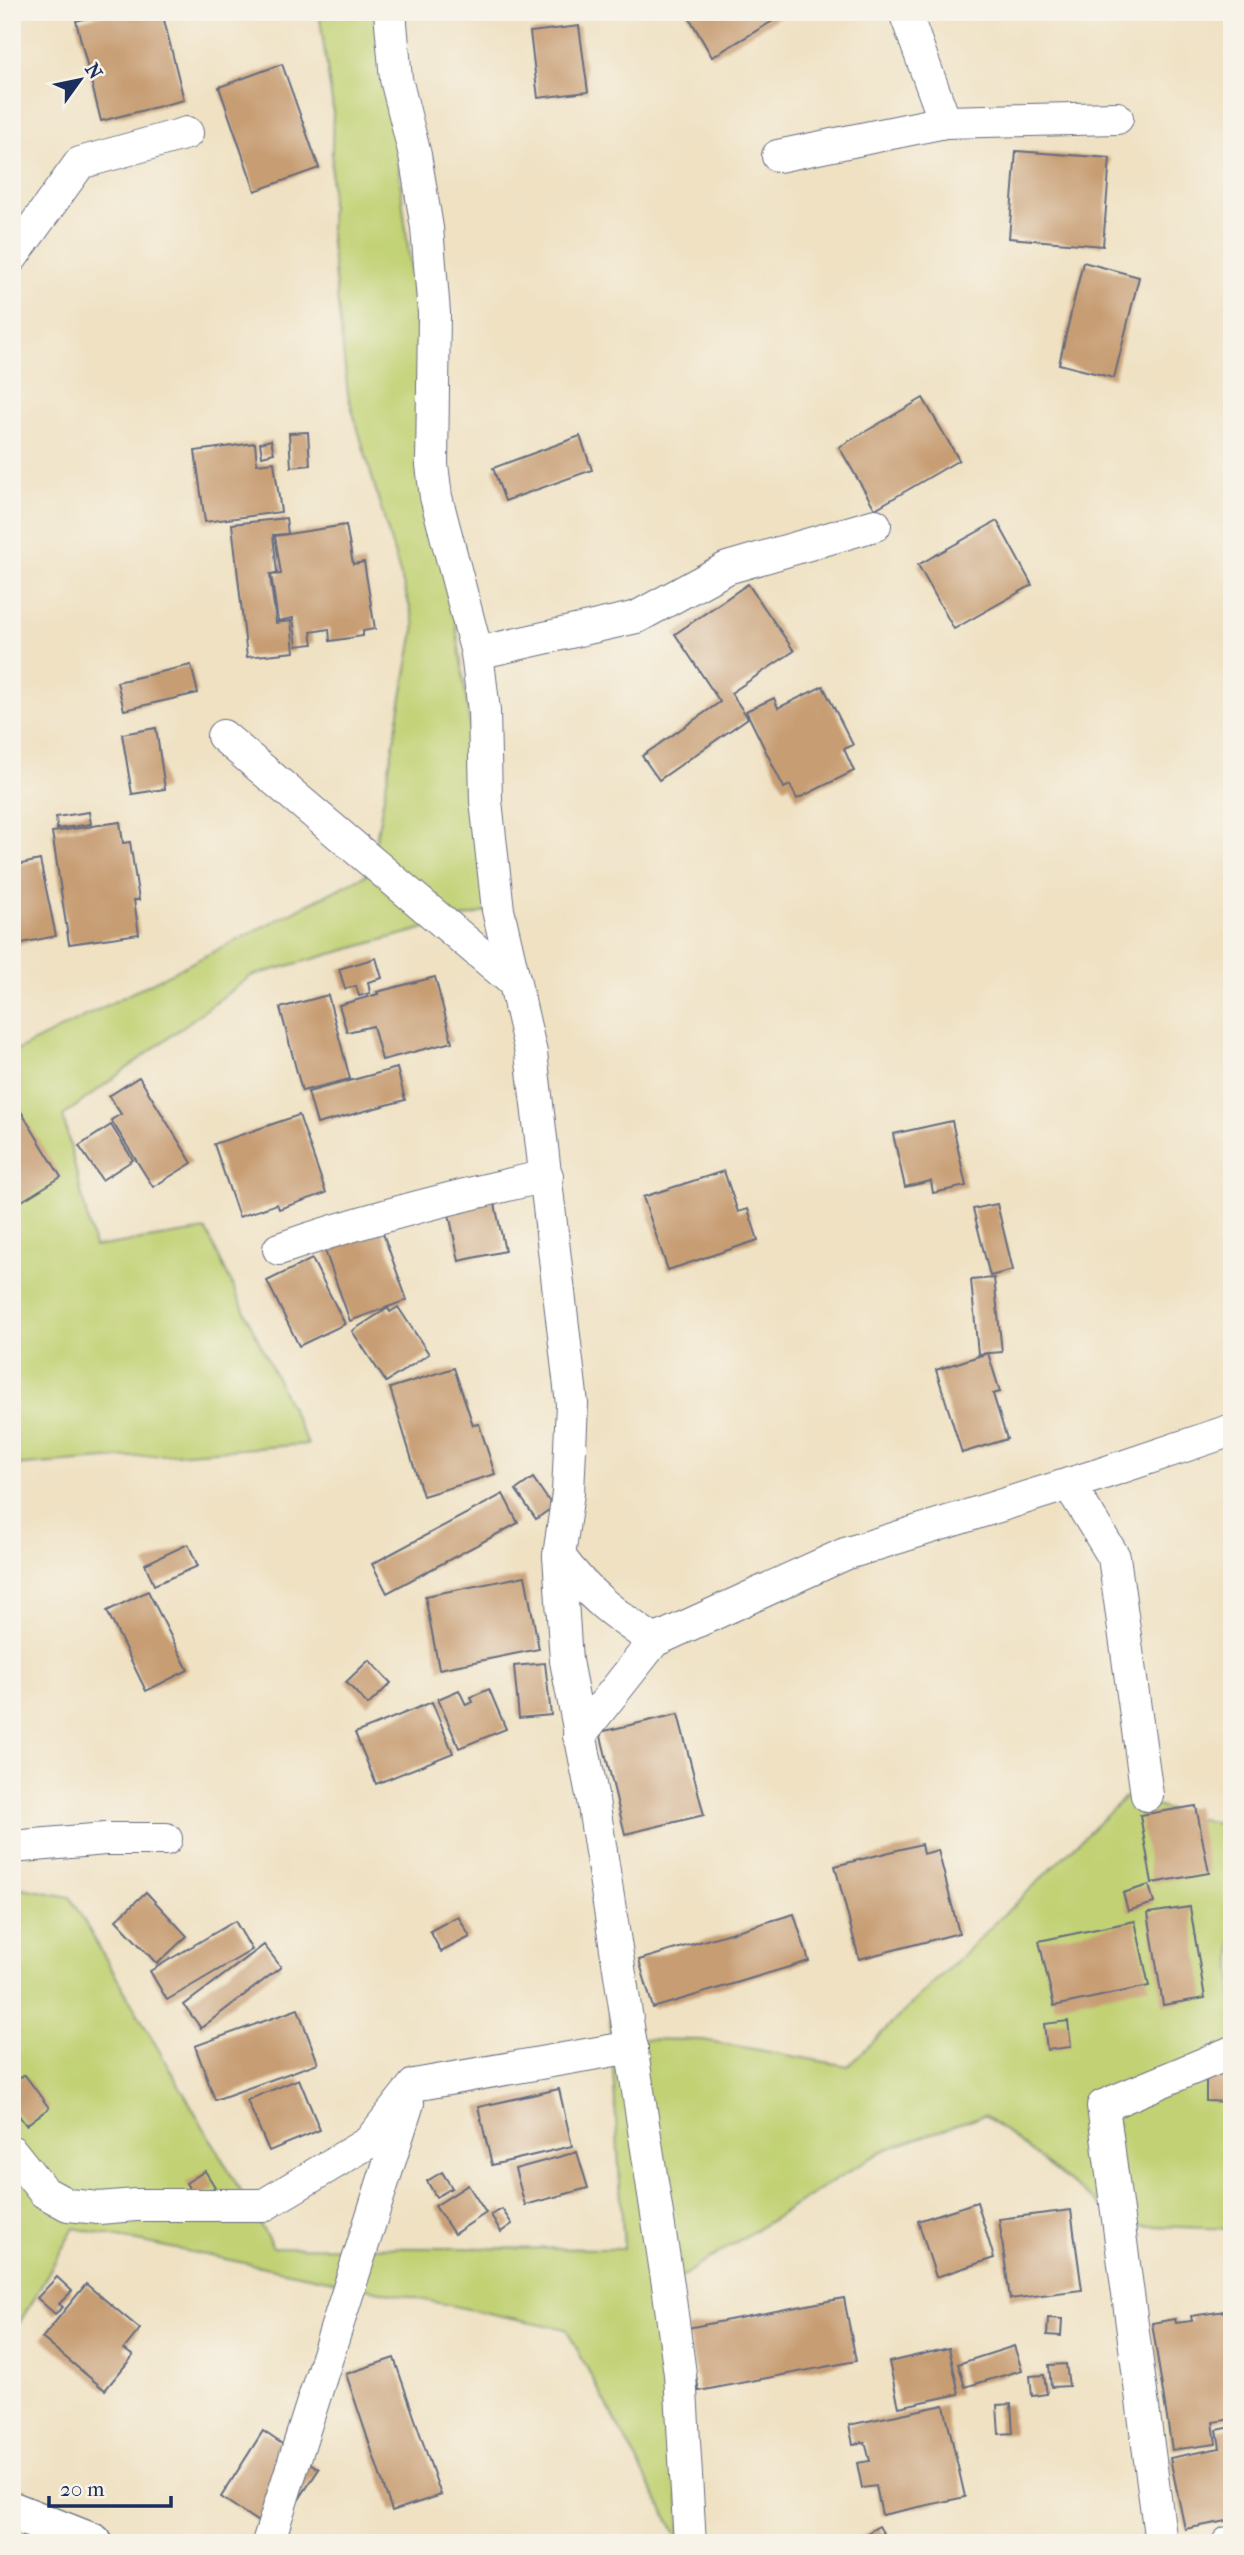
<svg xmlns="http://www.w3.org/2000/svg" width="1244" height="2555" font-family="'IM FELL French Canon',serif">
  <rect width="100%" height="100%" fill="#f7f3e8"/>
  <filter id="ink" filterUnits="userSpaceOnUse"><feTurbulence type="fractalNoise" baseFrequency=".0143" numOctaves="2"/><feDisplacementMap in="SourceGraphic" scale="14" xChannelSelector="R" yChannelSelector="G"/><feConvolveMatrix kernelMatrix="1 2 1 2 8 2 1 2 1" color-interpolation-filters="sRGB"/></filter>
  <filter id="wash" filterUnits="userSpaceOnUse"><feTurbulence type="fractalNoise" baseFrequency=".00686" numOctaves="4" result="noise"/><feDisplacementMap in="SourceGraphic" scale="28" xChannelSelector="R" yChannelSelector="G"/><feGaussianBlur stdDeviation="1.57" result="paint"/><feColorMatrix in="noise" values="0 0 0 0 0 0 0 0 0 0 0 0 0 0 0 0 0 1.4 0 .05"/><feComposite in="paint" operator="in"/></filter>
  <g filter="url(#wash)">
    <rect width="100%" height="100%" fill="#efe1c2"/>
    <!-- green -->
    <g fill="#c1d173" stroke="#6e8068" stroke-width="2">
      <path d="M319,12H380L433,457L495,909L251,976L63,1116L94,1247L206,1230L308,1444L12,1466V1053L370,873L415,625L348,395L330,235L333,109Z"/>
      <path d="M596,1794L633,2039L703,2040L848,2066L1125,1797L1232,1828V2229L1125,2225L984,2115L882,2151L668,2285L681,2543L566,2329L74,2228L12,2336V1886L70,1897L273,2247L624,2249Z"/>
    </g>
    <g id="blocks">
      <!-- building -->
      <g fill="#c79d73">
        <path d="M111,12H162L184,100L101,121L76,21Z"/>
        <path d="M686,12H788L712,57Z"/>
        <path d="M579,26L588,92L538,98L530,32Z"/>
        <path d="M282,64L319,168L255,191L219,87Z"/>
        <path d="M1016,151L1110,158L1103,246L1009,238Z"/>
        <path d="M1083,262L1139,277L1114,378L1059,364Z"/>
        <path d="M923,398L959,460L875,509L839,447Z"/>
        <path d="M308,432L310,465L291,467L289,433Z"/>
        <path d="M580,436L592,470L505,501L493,468Z"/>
        <path d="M271,440L274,453L262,456L260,443Z"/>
        <path d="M255,443L257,464L274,462L281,512L205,522L195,451Z"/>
        <path d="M286,518L288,534L273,535L277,573L270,574L276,623L291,621L294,652L247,657L232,524Z"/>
        <path d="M997,521L1032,585L954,629L918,565Z"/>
        <path d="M346,525L353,564L364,562L375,629L363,631V636L330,641L329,629L311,632L313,644L297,646L293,618L278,621L271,575L281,574L275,536Z"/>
        <path d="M748,584L794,651L731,693L748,718L659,780L642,756L720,702L675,634Z"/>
        <path d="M191,665L198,693L124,710L117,682Z"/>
        <path d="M823,686L853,745L844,749L854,771L797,799L790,785L784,788L746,711L774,698L778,708Z"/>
        <path d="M156,728L165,789L132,794L122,734Z"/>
        <path d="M89,812L91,824L57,829L56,817Z"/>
        <path d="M120,822L123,843L130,842L139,900H134L139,934L69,944L52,832Z"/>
        <path d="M40,860L56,936L12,945V866Z"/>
        <path d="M376,958L382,978L368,982L370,993L359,996L356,986L345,989L339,969Z"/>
        <path d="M435,977L452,1042L382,1060L373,1026L347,1032L339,1005L378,994L377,992Z"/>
        <path d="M328,995L350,1079L302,1091L280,1008Z"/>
        <path d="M397,1068L405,1100L317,1124L308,1092Z"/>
        <path d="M139,1077L192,1163L153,1187L111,1120L121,1114L109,1096Z"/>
        <path d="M17,1105L61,1177L12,1207V1108Z"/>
        <path d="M299,1115L326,1193L279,1209L277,1204L239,1217L214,1144Z"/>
        <path d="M952,1121L966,1186L933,1193L931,1181L905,1187L893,1134Z"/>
        <path d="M111,1125L133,1160L102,1180L79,1146Z"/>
        <path d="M724,1171L738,1212L748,1209L758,1240L668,1270L643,1197Z"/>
        <path d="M494,1199L505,1251L459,1261L448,1209Z"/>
        <path d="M997,1204L1013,1270L990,1276L973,1209Z"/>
        <path d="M380,1225L407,1300L350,1321L323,1245Z"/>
        <path d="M312,1259L345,1324L299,1346L267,1281Z"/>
        <path d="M994,1278L1002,1352L978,1354L971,1280Z"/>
        <path d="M398,1307L429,1354L386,1382L352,1331L388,1308L390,1312Z"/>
        <path d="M988,1353L1000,1392L993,1394L1007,1439L962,1453L936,1370Z"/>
        <path d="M454,1368L473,1425L479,1424L495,1474L423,1496L390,1388Z"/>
        <path d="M533,1478L553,1507L536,1519L516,1490Z"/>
        <path d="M503,1494L518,1523L387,1593L372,1564Z"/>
        <path d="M188,1544L198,1566L154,1585L145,1564Z"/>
        <path d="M525,1576L539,1649L439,1669L425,1596Z"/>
        <path d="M148,1591L188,1670L146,1691L107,1611Z"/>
        <path d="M369,1660L391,1683L368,1705L346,1682Z"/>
        <path d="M545,1663L551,1715L519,1718L514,1666Z"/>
        <path d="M489,1689L506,1729L459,1748L438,1699L459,1690L466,1705L473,1702L471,1697Z"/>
        <path d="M432,1702L453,1753L376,1784L355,1733Z"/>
        <path d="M678,1714L704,1815L625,1834L600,1732Z"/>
        <path d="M1196,1806L1209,1873L1152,1883L1140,1815Z"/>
        <path d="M921,1844L923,1854L938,1850L959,1933L859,1959L835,1866Z"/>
        <path d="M1149,1885L1154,1903L1128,1911L1123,1893Z"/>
        <path d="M146,1892L187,1936L157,1964L116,1920Z"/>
        <path d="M1190,1907L1205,1998L1163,2005L1148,1913Z"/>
        <path d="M794,1914L809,1961L653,2008L639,1960Z"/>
        <path d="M458,1916L470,1937L441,1952L430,1931Z"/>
        <path d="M235,1921L252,1950L167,2000L150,1971Z"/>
        <path d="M1135,1921L1149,1986L1054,2006L1039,1941Z"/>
        <path d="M264,1945L281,1967L201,2028L184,2005Z"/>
        <path d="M298,2009L318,2063L215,2100L195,2046Z"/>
        <path d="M1068,2021L1071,2047L1047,2050L1044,2024Z"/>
        <path d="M1206,2071L1232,2072V2102L1206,2101Z"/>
        <path d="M25,2075L49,2108L26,2125L12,2106V2083Z"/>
        <path d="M299,2079L320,2130L269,2151L247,2100Z"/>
        <path d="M559,2089L572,2146L492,2165L478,2107Z"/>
        <path d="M577,2152L588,2188L525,2205L515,2169Z"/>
        <path d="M205,2171L215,2187L196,2199L186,2183Z"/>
        <path d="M442,2172L452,2188L436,2197L427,2181Z"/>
        <path d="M468,2185L486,2213L454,2234L435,2206Z"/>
        <path d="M977,2202L994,2258L936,2277L918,2221Z"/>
        <path d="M502,2209L512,2224L501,2232L491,2215Z"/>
        <path d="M1071,2210L1082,2290L1010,2299L999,2219Z"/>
        <path d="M57,2277L72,2291L59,2304L63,2307L55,2314L37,2298Z"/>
        <path d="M86,2284L140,2329L124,2349L133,2356L105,2390L42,2338Z"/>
        <path d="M844,2298L856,2361L699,2391L687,2328Z"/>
        <path d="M1232,2310V2419L1213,2422L1216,2444L1172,2450L1152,2323L1175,2319L1176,2323L1192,2321L1191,2316Z"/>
        <path d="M1048,2318L1062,2319L1061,2336L1047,2335Z"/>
        <path d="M1014,2346L1022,2370L965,2387L958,2364Z"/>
        <path d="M949,2348L959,2394L899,2407L889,2362Z"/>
        <path d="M394,2358L441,2495L392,2511L346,2374Z"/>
        <path d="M1066,2364L1069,2386L1051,2387L1049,2365Z"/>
        <path d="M1044,2375L1047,2394L1032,2396L1030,2376Z"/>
        <path d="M1011,2404L1013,2433L999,2434L997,2405Z"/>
        <path d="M944,2405L965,2497L882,2515L876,2486L862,2488L857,2463L870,2461L865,2442L853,2444L849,2425Z"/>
        <path d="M1232,2427V2520L1185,2529L1170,2458L1220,2448L1217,2430Z"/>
        <path d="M263,2431L319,2469L276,2534L221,2497Z"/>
        <path d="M879,2526L889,2543H850Z"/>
      </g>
    </g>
  </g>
  <g filter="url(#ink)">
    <use href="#blocks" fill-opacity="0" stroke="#656d81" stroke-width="2"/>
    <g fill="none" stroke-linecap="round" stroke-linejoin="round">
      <!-- minor casing -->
      <g stroke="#656d81" stroke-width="34">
        <g id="minor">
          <path d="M390,12L396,79L415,155L427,228L434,313L432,465L436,497L477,653L484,711L486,801L498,910L531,1053L572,1404L568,1493L559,1556L566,1661L593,1800L668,2285L680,2374L690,2543"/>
          <path d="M905,12L945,122"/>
          <path d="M778,156L945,122L1117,118"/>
          <path d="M12,257L80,163L187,133"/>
          <path d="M477,653L637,617L727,568L875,525"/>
          <path d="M223,736L515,983"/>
          <path d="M279,1249C367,1218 456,1196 547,1176"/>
          <path d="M1069,1484L1114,1557L1147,1795"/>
          <path d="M559,1556C589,1596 613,1613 654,1641"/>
          <path d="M579,1736L654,1641L845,1554L1101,1474L1232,1430"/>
          <path d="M12,1847L105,1839H166"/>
          <path d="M12,2152L44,2192L68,2205L99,2208L136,2205H264L369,2142L414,2085L632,2047"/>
          <path d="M268,2543L408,2103"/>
          <path d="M1161,2543L1103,2106L1232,2052"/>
          <path d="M1228,2543L1232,2542"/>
        </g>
      </g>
      <!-- tertiary casing -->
      <g stroke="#656d81" stroke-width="41">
        <path id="tertiary" d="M12,2511L93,2543"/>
      </g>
      <!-- minor -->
      <use href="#minor" stroke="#fff" stroke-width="32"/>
      <!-- tertiary -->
      <use href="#tertiary" stroke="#fff" stroke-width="38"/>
    </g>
  </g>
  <!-- margin -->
  <rect width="1244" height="2555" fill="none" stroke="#f7f3e8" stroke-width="42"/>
  <!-- north arrow -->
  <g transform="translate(80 80) rotate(57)" stroke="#f7f3e8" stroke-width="5" paint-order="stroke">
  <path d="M0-5L12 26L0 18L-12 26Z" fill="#1b2f5e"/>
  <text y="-10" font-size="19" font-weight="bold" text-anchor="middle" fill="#1b2f5e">N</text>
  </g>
  <!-- scale -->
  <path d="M49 2496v10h122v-10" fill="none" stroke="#1b2f5e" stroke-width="3.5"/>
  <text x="60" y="2496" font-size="21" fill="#1b2f5e" stroke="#f7f3e8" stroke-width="5" paint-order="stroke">20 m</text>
</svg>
